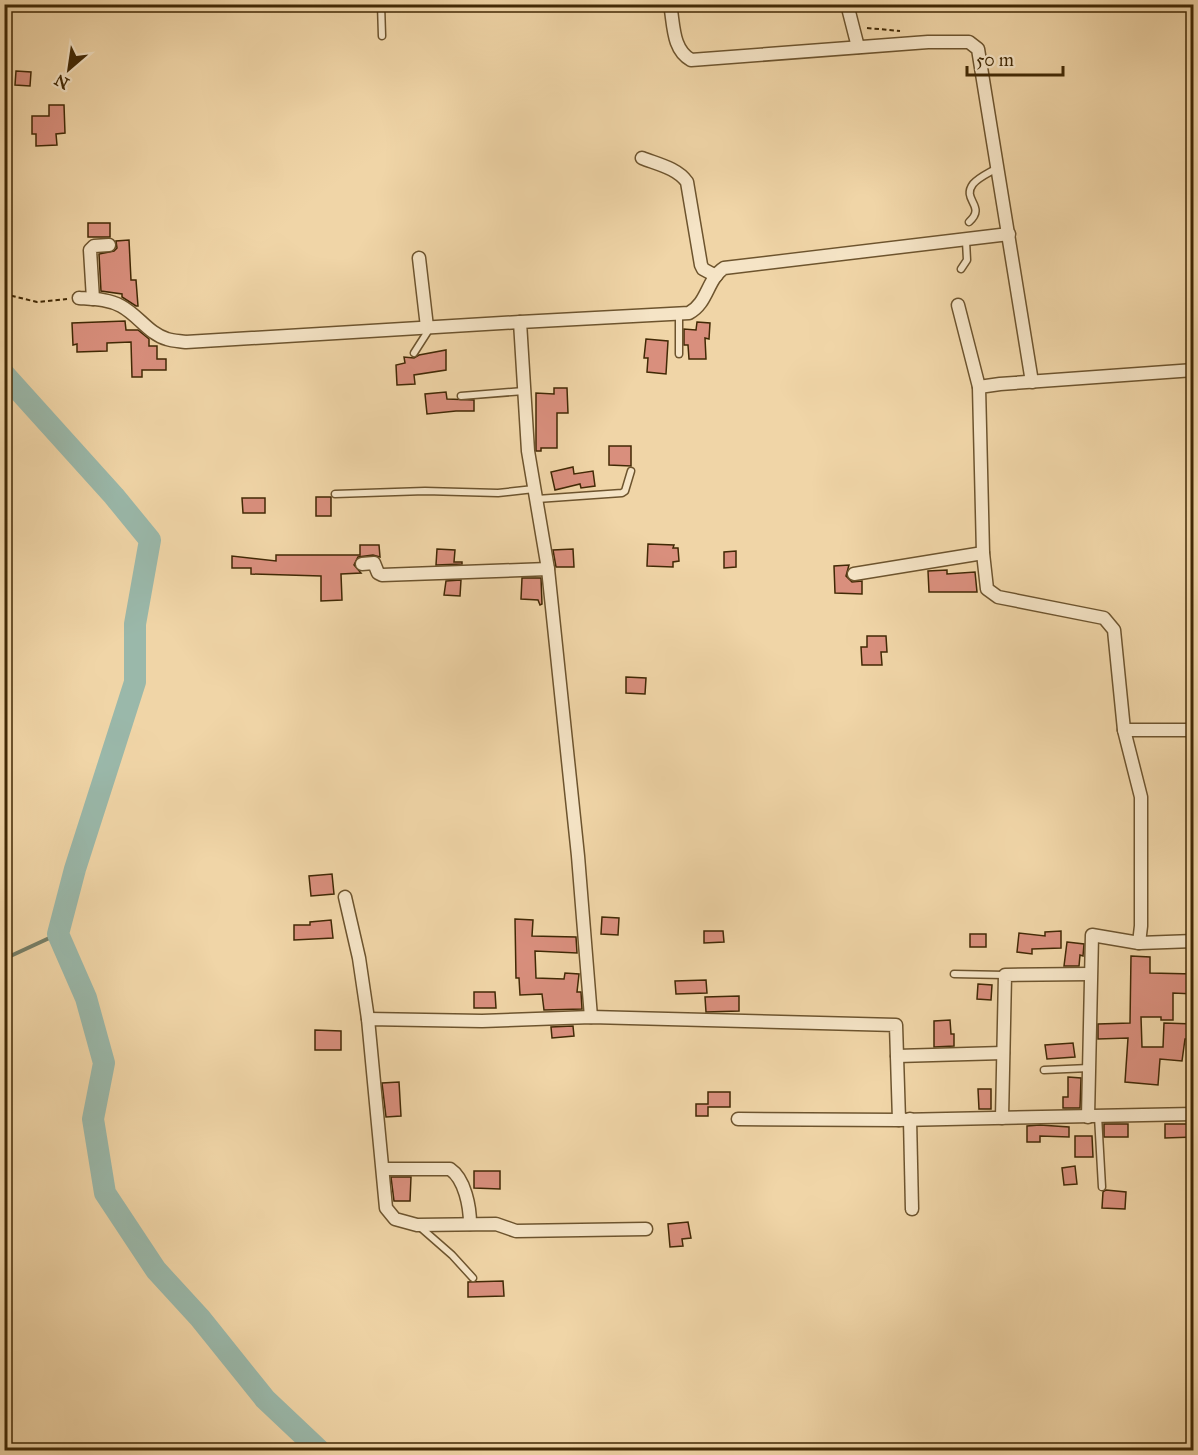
<svg xmlns="http://www.w3.org/2000/svg" width="1198" height="1455" font-family="'IM FELL Great Primer',serif">
  <rect width="100%" height="100%" fill="#f0d5a7"/>
  <filter id="stains"><feTurbulence type="fractalNoise" baseFrequency=".00333" numOctaves="4"/><feColorMatrix values="0 0 0 0 .2 0 0 0 0 .09 0 0 0 0 .02 0 0 0 .5 -.17"/></filter>
  <radialGradient id="worn" r=".72"><stop offset=".6" stop-color="#630" stop-opacity="0"/><stop offset="1" stop-color="#630" stop-opacity=".3"/></radialGradient>
  <g fill="none" stroke-linecap="round" stroke-linejoin="round">
    <!-- stream -->
    <path stroke="#767f68" stroke-width="4" d="M4,959L58,934"/>
    <!-- river -->
    <path stroke="#9ab8aa" stroke-width="22" d="M4,374L114,496L150,540L135,624V682L75,869L58,934L86,998L104,1063L93,1119L105,1193L156,1270L200,1318L265,1399L319,1450"/>
  </g>
  <!-- building -->
  <g fill="#d98f7d" stroke="#412905" stroke-width="1.5">
    <path d="M16,71L31,72L30,86L15,85Z"/>
    <path d="M49,105H64L65,133L56,134L57,145L36,146V134H32V116H49Z"/>
    <rect x="88" y="223" width="22" height="14"/>
    <path d="M129,240L131,280H136L138,306H136L122,297V294L101,291L99,254L114,251L117,248L116,241Z"/>
    <path d="M125,321L126,330H138L149,339V346H157V359H166V370H142V377H132L131,342L107,343V351L77,352V344L73,345L72,323Z"/>
    <path d="M697,322L710,323L709,339L705,338L706,359H689L688,345H684V329L696,330Z"/>
    <path d="M646,339L668,341L666,374L647,372L648,358H644Z"/>
    <path d="M446,350V370L414,375L415,384L397,385L396,365L405,363L404,357L414,358L419,355Z"/>
    <path d="M554,388H567L568,413H557V448H541V451H536V393L554,394Z"/>
    <path d="M446,392L447,399L474,400V411H456L427,414L425,394Z"/>
    <path d="M609,446H631V466L609,465Z"/>
    <path d="M573,467L574,474L593,471L595,486L581,488L580,484L555,490L551,472Z"/>
    <rect x="316" y="497" width="15" height="19"/>
    <path d="M242,498H265V513H243Z"/>
    <path d="M648,544L674,545L673,548H678L679,561L673,562V567L647,566Z"/>
    <path d="M360,545H379L380,557L373,555L358,557L354,565L361,573L341,574L342,600L321,601V576L251,574V568H232V556L276,561V555H360Z"/>
    <path d="M437,549L455,550L454,562H462V564L436,565Z"/>
    <path d="M573,549L574,567H556L553,550Z"/>
    <path d="M736,551V567L724,568V552Z"/>
    <path d="M849,565L846,576L852,582L862,581V594L835,593L834,566Z"/>
    <path d="M947,570V574L975,572L977,592H929L928,571Z"/>
    <path d="M522,578H541L542,604L540,605L538,600L521,599Z"/>
    <path d="M461,580L460,596L444,595L446,581Z"/>
    <path d="M867,636H886L887,652H881L882,665H862L861,647H867Z"/>
    <path d="M626,677L646,678L645,694L626,693Z"/>
    <path d="M332,874L334,894L311,896L309,876Z"/>
    <path d="M602,917L619,918L618,935L601,934Z"/>
    <path d="M515,919L533,920L532,936L576,937L577,953L535,951L536,978L564,979L565,973L579,974L577,992H581L582,1009L544,1010L542,994L520,995L519,978H516Z"/>
    <path d="M331,920L333,938L294,940V925H310V922Z"/>
    <path d="M704,931H723L724,942L704,943Z"/>
    <path d="M1061,931V948L1032,949V954L1017,952L1019,933L1045,936V932Z"/>
    <rect x="970" y="934" width="16" height="13"/>
    <path d="M1067,942L1084,944L1083,956L1080,955L1079,966H1064Z"/>
    <path d="M1131,956L1150,957V973L1194,974V994L1173,993V1020H1161V1017H1141L1142,1047H1163L1164,1023L1194,1024V1039H1185L1182,1061L1160,1059L1158,1085L1125,1082L1128,1038L1098,1039V1024L1130,1023Z"/>
    <path d="M706,980L707,993L676,994L675,981Z"/>
    <path d="M978,984L992,985L991,1000L977,999Z"/>
    <path d="M474,992H495L496,1008H474Z"/>
    <path d="M739,996V1011L706,1012L705,997Z"/>
    <path d="M950,1020L951,1034H954V1046L934,1047V1021Z"/>
    <path d="M573,1026L574,1036L552,1038L551,1027Z"/>
    <path d="M315,1030L341,1031V1050H315Z"/>
    <path d="M1073,1043L1075,1057L1047,1059L1045,1045Z"/>
    <path d="M1068,1077L1081,1078L1080,1108H1063V1097H1068Z"/>
    <path d="M399,1082L401,1116L386,1117L382,1083Z"/>
    <path d="M978,1089H991V1109H979Z"/>
    <path d="M708,1092H730V1107H708V1116H696V1104H708Z"/>
    <rect x="1104" y="1124" width="24" height="13"/>
    <path d="M1165,1124H1194V1137L1165,1138Z"/>
    <path d="M1040,1125L1069,1127V1137L1040,1136V1142H1027V1126Z"/>
    <path d="M1075,1136H1092L1093,1157H1075Z"/>
    <path d="M1075,1166L1077,1184L1064,1185L1062,1168Z"/>
    <path d="M474,1171H500V1189L474,1188Z"/>
    <path d="M391,1177H411L410,1201H394Z"/>
    <path d="M1106,1190L1126,1192L1125,1209L1102,1208L1103,1192Z"/>
    <path d="M688,1222L691,1238L682,1239L683,1246L670,1247L668,1224Z"/>
    <path d="M503,1281L504,1296L468,1297V1282Z"/>
  </g>
  <g fill="none" stroke-linecap="round" stroke-linejoin="round">
    <!-- service casing -->
    <g stroke="#6d542e" stroke-width="9">
      <g id="service">
        <path d="M381,4L382,36"/>
        <path d="M969,222C987,206 961,200 973,184C979,177 989,173 997,168"/>
        <path d="M961,269L967,260L966,241"/>
        <path d="M679,314V354"/>
        <path d="M414,353L430,328"/>
        <path d="M461,396L524,391"/>
        <path d="M335,494L425,491L498,493L534,489"/>
        <path d="M537,499L622,493L625,491L631,471"/>
        <path d="M954,974L1005,975"/>
        <path d="M1044,1070L1089,1068"/>
        <path d="M1098,1116L1102,1187"/>
        <path d="M420,1227L452,1255L473,1278"/>
      </g>
    </g>
    <!-- minor casing -->
    <g stroke="#6d542e" stroke-width="15">
      <g id="minor">
        <path d="M670,4C674,25 672,49 691,60L928,42H969L978,49L1032,382"/>
        <path d="M847,4L858,47"/>
        <path d="M642,158C657,164 677,168 687,182L701,265L703,269L716,276"/>
        <path d="M419,258L427,327"/>
        <path d="M79,298C94,299 108,299 121,306C138,315 149,334 167,339C173,341 180,341 186,342L520,322"/>
        <path d="M93,299L90,250L94,246L109,245"/>
        <path d="M958,305L979,387"/>
        <path d="M362,564L374,563L378,573L382,575L548,569"/>
        <path d="M854,574L983,553"/>
        <path d="M1124,730L1114,630L1104,618L998,597L987,589L983,553L979,387L1000,384L1194,370"/>
        <path d="M345,897L359,958L368,1019"/>
        <path d="M1139,943L1194,941"/>
        <path d="M591,1017L578,856L548,569L528,451L520,322L689,313C708,303 707,279 724,268L1009,234"/>
        <path d="M897,1056L1003,1053"/>
        <path d="M1088,1117L1092,935L1139,943L1141,926V797L1124,730H1194"/>
        <path d="M1002,1118L1005,975L1090,974"/>
        <path d="M738,1119L899,1120"/>
        <path d="M910,1119L912,1209"/>
        <path d="M383,1169H450C465,1179 470,1207 470,1224"/>
        <path d="M646,1229L516,1231L496,1224L417,1225L395,1219L386,1208L368,1019L482,1021L591,1017L896,1025L899,1120L1194,1114"/>
      </g>
    </g>
    <!-- path -->
    <g stroke="#412905" stroke-width="2" stroke-dasharray="4.5 3" stroke-linecap="butt">
      <path d="M867,28L900,31"/>
      <path d="M4,294L37,302L67,299"/>
    </g>
    <!-- service -->
    <use href="#service" stroke="#f5e4c6" stroke-width="6"/>
    <!-- minor -->
    <use href="#minor" stroke="#f5e4c6" stroke-width="12"/>
  </g>
  <!-- margin -->
  <rect width="1198" height="1455" fill="none" stroke="#f0d5a7" stroke-width="24"/>
  <rect x="6" y="6" width="1186" height="1443" fill="none" stroke="#412905" stroke-width="3"/>
  <rect x="12" y="12" width="1174" height="1431" fill="none" stroke="#412905" stroke-width="1.5"/>
  <!-- north arrow -->
  <g transform="translate(69 69) rotate(209)" stroke="#f5e4c6" stroke-width="4.5" paint-order="stroke">
  <path d="M0-4.5L10 22L0 15L-10 22Z" fill="#412905"/>
  <text y="-9" font-size="16" font-weight="bold" text-anchor="middle" fill="#412905">N</text>
  </g>
  <!-- scale -->
  <path d="M967 66v9h96v-9" fill="none" stroke="#412905" stroke-width="3"/>
  <text x="976" y="66" font-size="18" fill="#412905" stroke="#f5e4c6" stroke-width="4.5" paint-order="stroke">50 m</text>
  <rect width="100%" height="100%" filter="url(#stains)"/>
  <rect width="100%" height="100%" fill="url(#worn)"/>
</svg>
